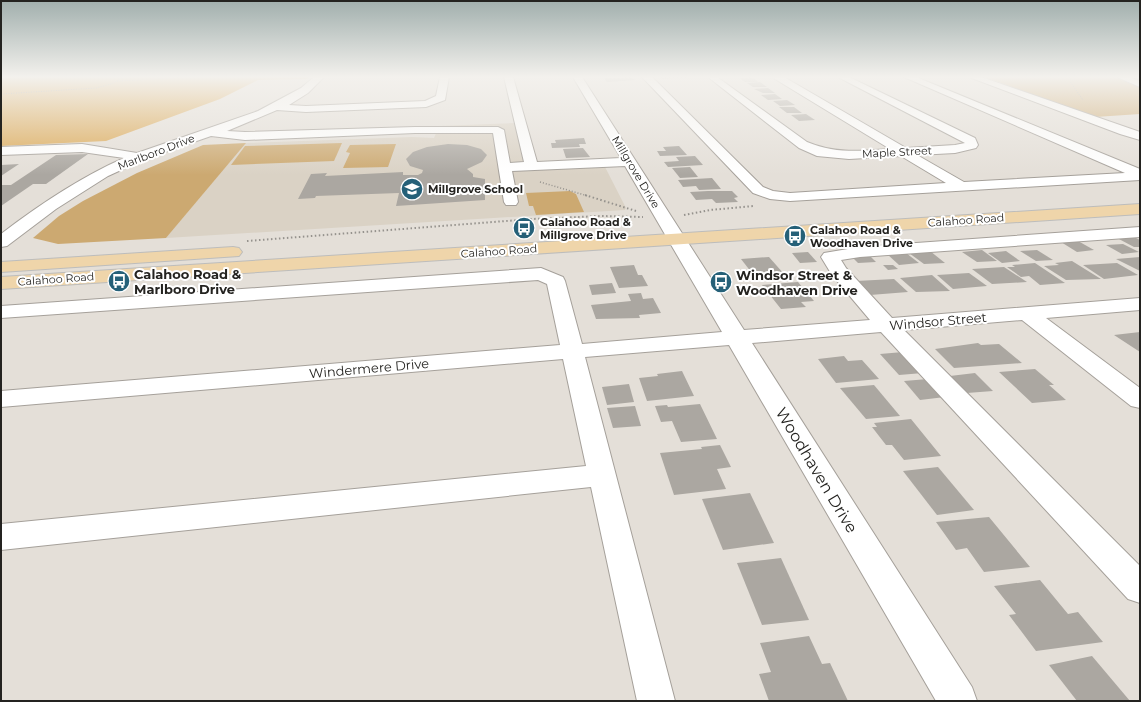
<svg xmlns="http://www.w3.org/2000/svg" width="1141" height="702" font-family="Montserrat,sans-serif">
  <rect width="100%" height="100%" fill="#e4dfd8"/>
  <!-- built -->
  <path fill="#dad2c5" d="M514,123L528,170L605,167L626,208L625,210L166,238L246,143L412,137L434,138L439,126Z"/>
  <!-- green -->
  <g fill="#cca971">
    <path d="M984,77H1117L1140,87V114L1095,117Z"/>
    <path d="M246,143L166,238L58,244L33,238L59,216L83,201L137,173L203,145Z"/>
    <path d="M342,143L334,161L231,165L245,146Z"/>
    <path d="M396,144L388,167L343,168L350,153L346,152L350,145Z"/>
    <path d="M570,191L576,194L584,212L536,215L533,206H529L526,193Z"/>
  </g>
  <!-- forest -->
  <path fill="#dba957" d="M1,77H309L307,79L258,80L220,99L106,141L1,146Z"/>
  <!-- building -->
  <g fill="#aba7a1">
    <path d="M632,77L635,80L607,82L604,78Z"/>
    <path d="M660,77H689V78L662,79Z"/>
    <path d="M752,77L758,82H745L739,78Z"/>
    <path d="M760,82L767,87H753L747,83Z"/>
    <path d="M768,88L775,93H763L754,89Z"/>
    <path d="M775,94L782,99L768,100L761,95Z"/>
    <path d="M787,100L795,105L780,106L773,101Z"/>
    <path d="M779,107H794L802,113H787Z"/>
    <path d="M806,114L815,120L799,121L791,115Z"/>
    <path d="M584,138L586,144H579L580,147L552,148L551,143H556L555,140Z"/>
    <path d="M448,144L467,145L481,149L487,155L482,162L467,169L473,174V177L485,179V200L396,206L399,193L316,196L315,198L298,199L311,174L327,173L325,176L403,172V175H418L422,173L423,170L410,166L406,159L413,152L427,147Z"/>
    <path d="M679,146L687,155L660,156L657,151H666L663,147Z"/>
    <path d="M583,148L590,157L566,158L563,149Z"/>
    <path d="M88,154L46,184H33L1,206V185H11L56,155Z"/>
    <path d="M695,156L703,165L668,167L664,162L679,161L676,157Z"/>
    <path d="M19,164L1,176V165Z"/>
    <path d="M690,167L698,177L680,178L672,168Z"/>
    <path d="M712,178L721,189L699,190L696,186L683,187L678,180Z"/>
    <path d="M708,191H732L738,197L734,198L738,202L716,203L712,199L696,200L690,192Z"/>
    <path d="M1134,237L1140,240V247H1134L1117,238Z"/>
    <path d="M1078,241L1094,250L1077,252L1061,242Z"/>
    <path d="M1123,244L1139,252L1122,254L1106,245Z"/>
    <path d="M982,250L997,261L977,262L962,252Z"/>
    <path d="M1037,250L1053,260L1036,261L1020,251Z"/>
    <path d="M930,251L945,263L924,264L909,253Z"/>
    <path d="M1006,251L1020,261L1002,263L988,253Z"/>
    <path d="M808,252L817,262L800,263L792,253Z"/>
    <path d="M906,253L919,263L899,265L887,254Z"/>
    <path d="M869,255L876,262L858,263L851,256Z"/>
    <path d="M769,257L784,274L755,277L741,259Z"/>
    <path d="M1140,257V271L1116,259Z"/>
    <path d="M1072,261L1101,279L1066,280L1044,266L1059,265L1055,263Z"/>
    <path d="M1035,263L1065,283L1040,285L1029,276L1021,277L1007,267H1015L1012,265Z"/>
    <path d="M1117,263L1138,275L1104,279L1083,265Z"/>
    <path d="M634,265L638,275H642L648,286L619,288L610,267Z"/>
    <path d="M883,265H893L898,269L888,270Z"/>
    <path d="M1004,267L1027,282L992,284L972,269Z"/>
    <path d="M969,273L987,286L953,289L937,275Z"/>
    <path d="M932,275L950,291L916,292L900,278Z"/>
    <path d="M894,279L908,292L870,295L856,281Z"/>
    <path d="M798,282L814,301L801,302L806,307L781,309L762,285Z"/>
    <path d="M612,283L616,293L592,295L589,285Z"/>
    <path d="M641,293L643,299L653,298L661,313L639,315L640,318L596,319L591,305L631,301L628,294Z"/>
    <path d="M1140,332V352L1114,335Z"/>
    <path d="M978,343L981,345L999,344L1022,363L954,368L935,349Z"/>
    <path d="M903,352L923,373L899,375L880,354Z"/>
    <path d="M844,356L848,361L862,360L879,379L836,383L818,359Z"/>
    <path d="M1035,369L1054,385H1049L1066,400L1032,403L999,372Z"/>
    <path d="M682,371L694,396L647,401L639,378L658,376L657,374Z"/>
    <path d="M975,373L993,391L967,393L950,376Z"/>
    <path d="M928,379L945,397L920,400L904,381Z"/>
    <path d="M629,384L634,402L607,405L602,387Z"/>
    <path d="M874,385L900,416L866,419L840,388Z"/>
    <path d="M700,404L717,439L681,442L672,421L661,422L655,406L667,405L668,407Z"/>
    <path d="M635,406L641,426L613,428L607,408Z"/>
    <path d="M911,419L941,456L904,460L892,445H886L872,427H877L874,423Z"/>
    <path d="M720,445L731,467L717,469L726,489L674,495L660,453L702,449L701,447Z"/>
    <path d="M938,467L974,510L937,515L903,471Z"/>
    <path d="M750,493L774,543L723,550L702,499Z"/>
    <path d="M989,517L1030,567L984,572L967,548L956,550L936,522Z"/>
    <path d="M781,558L809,620L762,625L737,563Z"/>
    <path d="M1040,580L1068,614L1078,612L1103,642L1036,651L1009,615L1016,614L994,586Z"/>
    <path d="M809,636L822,664L830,663L848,701H769L759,674L771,672L760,643Z"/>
    <path d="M1092,656L1130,701H1077L1049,665Z"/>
  </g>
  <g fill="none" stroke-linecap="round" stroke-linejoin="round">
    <!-- minor casing -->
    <g stroke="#a5a09a" stroke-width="2">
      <g id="minor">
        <path d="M314,77H324L308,93L289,105L306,106L425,101L436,96L440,77H449L445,100L426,107L306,112L277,110L227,131L245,132L415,127H498L504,130L510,163L524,162L504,77H513L537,162L621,158L573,77H582L744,330L870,320L832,275L821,257L824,253L860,247L1140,227V237L860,257L841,260L846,268L892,318L1140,298V310L1046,318L1140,388V408L1131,406L1022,320L904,330L1140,566V603L1128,599L881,332L752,343L972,687L977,701H936L729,345L585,357L675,701H637L591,487L1,550V524L586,466L563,359L1,407V391L560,345L547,284L538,280L1,318V306L541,268L563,277L565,281L582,344L722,332L625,166L512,171L518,202L516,205H506L504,202L493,133H415L245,140L211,136L145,159L108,176L56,209L7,246L1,247V234C39,205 79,178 124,158L82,152L1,155V147L82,144L137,153L258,111L301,88Z"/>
        <path d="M642,77H652L763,187L773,191L790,193L946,183L901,156L849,159L817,156L799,148L708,77H717L807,142C835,154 861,151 890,149L775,79L774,77H784L906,148L955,145L965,143L838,77H849L975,138L978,145L976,148L955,153L917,155L964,182L1125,173L904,77H916L1140,169V180L790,201L770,199L753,193Z"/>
        <path d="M969,77H981L1140,132V140L1120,134Z"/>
        <path d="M1117,77H1129L1140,81V87Z"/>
      </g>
    </g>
    <!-- major casing -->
    <g stroke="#bdbdbc" stroke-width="2">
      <g id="major">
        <path d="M1140,204V214L1,289V277Z"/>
        <path d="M233,247L239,248L242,252L239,256L1,272V262Z"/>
      </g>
    </g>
    <!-- path-far2 -->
    <g stroke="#95928d" stroke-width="1" stroke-dasharray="1 1.5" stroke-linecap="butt">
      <path d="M1070,77L1071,83L1083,100"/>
      <path d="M117,81L192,77"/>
      <path d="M1,94L96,88L111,84L124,77"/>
    </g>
    <!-- path-far1 -->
    <path stroke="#95928d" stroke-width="1.5" stroke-dasharray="1 2" stroke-linecap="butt" d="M540,182L588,196"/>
    <!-- path -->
    <g stroke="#95928d" stroke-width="2" stroke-dasharray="1.5 2.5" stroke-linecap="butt">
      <path d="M585,195L636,211"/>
      <path d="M684,215L710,210L754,206"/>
      <path d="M247,241L532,219L601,216L643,217"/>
    </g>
    <!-- minor -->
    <use href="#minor" fill="#fff" fill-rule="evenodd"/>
    <!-- major -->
    <use href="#major" fill="#efd5aa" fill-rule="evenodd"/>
  </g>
  <!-- sky -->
  <linearGradient id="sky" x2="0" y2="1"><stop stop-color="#a1afad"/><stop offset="0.44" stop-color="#f3f1ed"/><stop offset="1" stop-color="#f3f1ed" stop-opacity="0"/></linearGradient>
  <rect width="1141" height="175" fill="url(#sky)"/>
  <!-- icons -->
  <defs>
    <g id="school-disc" transform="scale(1.15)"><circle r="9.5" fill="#256078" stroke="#fff"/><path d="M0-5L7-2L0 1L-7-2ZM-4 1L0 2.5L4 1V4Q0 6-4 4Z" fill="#fff"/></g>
    <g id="bus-disc" transform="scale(1.15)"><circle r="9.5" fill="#256078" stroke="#fff"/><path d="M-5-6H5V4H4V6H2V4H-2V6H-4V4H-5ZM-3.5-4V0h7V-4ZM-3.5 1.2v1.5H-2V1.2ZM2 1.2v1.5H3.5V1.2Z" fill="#fff"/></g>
  </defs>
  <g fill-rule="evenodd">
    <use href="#school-disc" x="412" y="189"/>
    <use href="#bus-disc" x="524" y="228"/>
    <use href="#bus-disc" x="795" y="236"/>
    <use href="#bus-disc" x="119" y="281"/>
    <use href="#bus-disc" x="721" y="282"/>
  </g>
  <g text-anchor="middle" stroke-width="4" stroke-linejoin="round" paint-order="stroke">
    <!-- far-street labels -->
    <g font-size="11" fill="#242320" stroke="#fff">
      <text transform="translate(156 152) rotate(-21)" y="4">Marlboro Drive</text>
      <text transform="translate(897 152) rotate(-3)" y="4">Maple Street</text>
      <text transform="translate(636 172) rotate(59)" y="4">Millgrove Drive</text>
      <text transform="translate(966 220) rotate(-4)" y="4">Calahoo Road</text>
      <text transform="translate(499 251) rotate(-4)" y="4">Calahoo Road</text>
      <text transform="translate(56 279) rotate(-4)" y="4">Calahoo Road</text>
    </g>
    <!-- far-poi labels -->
    <g font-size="11" font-weight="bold" fill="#242320" stroke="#fff" text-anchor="start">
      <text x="428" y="193">Millgrove School</text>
      <text x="540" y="226">Calahoo Road &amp;<tspan x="540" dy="13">Millgrove Drive</tspan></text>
      <text x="810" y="234">Calahoo Road &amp;<tspan x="810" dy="13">Woodhaven Drive</tspan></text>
    </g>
    <!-- poi labels -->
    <g font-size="13" font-weight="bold" fill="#242320" stroke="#fff" text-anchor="start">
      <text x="134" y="279">Calahoo Road &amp;<tspan x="134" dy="15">Marlboro Drive</tspan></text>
      <text x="736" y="280">Windsor Street &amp;<tspan x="736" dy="15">Woodhaven Drive</tspan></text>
    </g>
    <!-- street labels -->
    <g font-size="13" fill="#242320" stroke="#fff">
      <text transform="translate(938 321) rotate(-5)" y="5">Windsor Street</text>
      <text transform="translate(369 368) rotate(-5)" y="5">Windermere Drive</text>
    </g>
    <!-- near-street labels -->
    <g font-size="16" fill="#242320" stroke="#fff">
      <text transform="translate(817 470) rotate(59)" y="6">Woodhaven Drive</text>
    </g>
  </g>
  <!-- border -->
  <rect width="1141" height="702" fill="none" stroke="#242320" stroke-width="4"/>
</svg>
